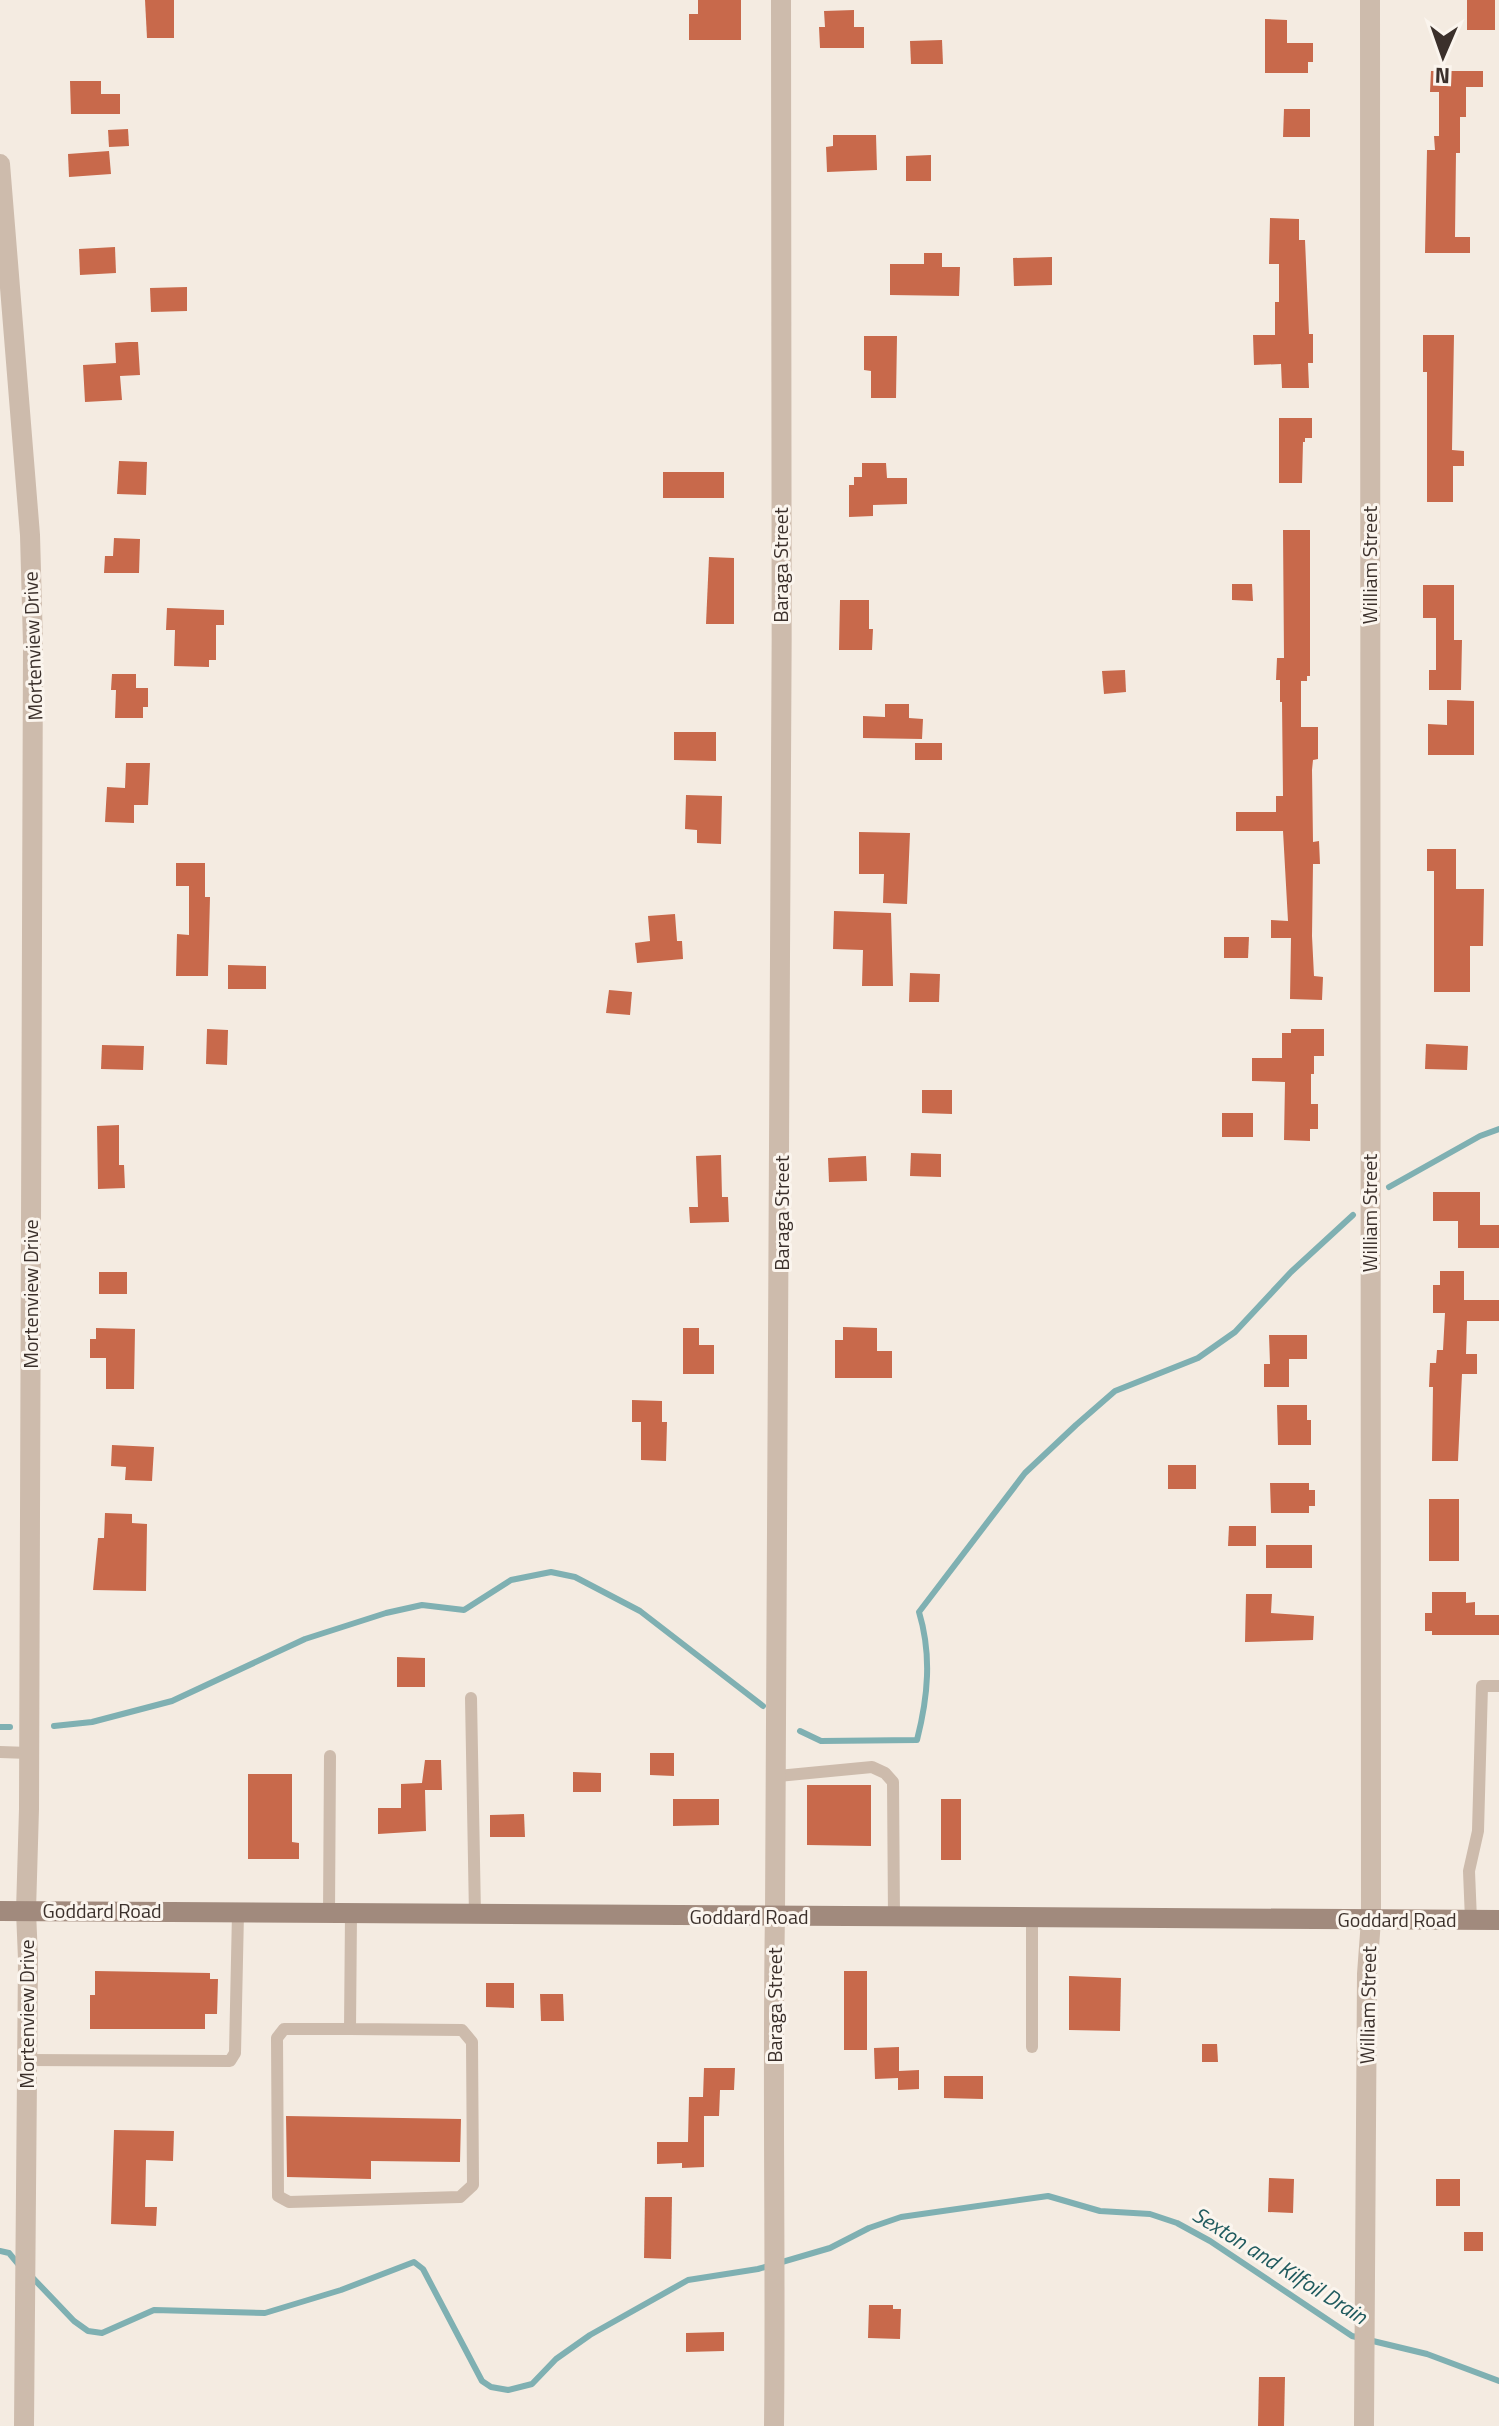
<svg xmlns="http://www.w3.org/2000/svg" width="1499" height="2426" font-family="'Titillium Web',sans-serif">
  <rect width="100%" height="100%" fill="#f4ebe1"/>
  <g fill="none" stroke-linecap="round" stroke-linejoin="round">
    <!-- stream -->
    <g stroke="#7fb0b2" stroke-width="6">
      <path d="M1389,1187L1480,1136L1499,1129"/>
      <path d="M54,1726L92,1722L172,1701L305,1639L386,1613L422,1605L464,1610L511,1580L551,1572L575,1577L640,1611L763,1706"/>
      <path d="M0,1727H10"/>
      <path d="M800,1731L821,1741L917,1740C928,1697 932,1655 919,1612L1025,1473L1076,1425L1115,1391L1198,1358L1235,1332L1291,1272L1353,1215"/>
      <path d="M0,2251L9,2253L19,2265"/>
      <path d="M30,2275L74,2321L88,2331L102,2333L154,2310L265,2313L341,2290L414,2262L423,2269L482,2381L491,2387L508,2390L532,2384L556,2359L590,2335L688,2280L758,2269L830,2248L869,2228L901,2217L1048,2196L1100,2211L1150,2214L1177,2223L1210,2241L1352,2336L1427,2354L1499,2381"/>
    </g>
  </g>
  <!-- building -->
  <g fill="#c8694b">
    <path d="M145,0H174V38H147Z"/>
    <path d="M698,0H741V40H689V14H698Z"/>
    <rect x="1467" y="0" width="28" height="30"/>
    <path d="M854,10V27H864V48H820L819,27H825L824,11Z"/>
    <path d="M1265,19L1287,20V43H1313V62H1308V73H1265Z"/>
    <path d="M942,40L943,64H911L910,41Z"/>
    <path d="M1431,71H1483V87H1466V117H1460V153H1456L1455,237H1470V253H1425L1427,150H1435L1434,136H1439V92H1430Z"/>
    <path d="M70,81H101V94H120V114H71Z"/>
    <path d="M1284,109H1310V137H1283Z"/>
    <path d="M128,129L129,146L109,147L108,130Z"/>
    <path d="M833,135H876L877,170L827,172L826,147L833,146Z"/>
    <path d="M109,151L111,174L69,177L68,154Z"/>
    <path d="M931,155V181H906V156Z"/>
    <path d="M1270,218L1299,219V240H1305L1309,334H1313V363H1308L1309,388H1282L1281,364L1254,365L1253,335H1275V302H1279V264H1269Z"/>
    <path d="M115,247L116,273L80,275L79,249Z"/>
    <path d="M924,253H942V267H960L959,296L890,295V264H924Z"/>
    <path d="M1052,257V285L1014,286L1013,258Z"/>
    <path d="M187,287V311L151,312L150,288Z"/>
    <path d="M1423,335H1454L1452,450L1464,451V466H1453V502H1427V372H1423Z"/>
    <path d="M864,336H897L896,398H871V371L864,370Z"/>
    <path d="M129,342H138L140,375L120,376L122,400L85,402L83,365L116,363L115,343Z"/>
    <path d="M1279,418H1312V438H1305V442H1303L1302,483H1279Z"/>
    <path d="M119,461L147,462L146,495L117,494Z"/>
    <path d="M862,463H886L887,478H907V504L873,505V516L849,517V485H854V477H862Z"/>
    <rect x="663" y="472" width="61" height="26"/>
    <path d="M1283,530H1310V676H1307V681H1301V727H1318V759L1313,760L1312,770L1313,842L1319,841L1320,864H1313L1312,936L1314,976L1323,977L1322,1000L1290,999L1291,938H1271V920L1288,921L1283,831H1236V812H1276V796H1283L1282,702H1280V680H1276L1277,658H1284Z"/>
    <path d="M114,538L140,539L139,573H104L105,556H113Z"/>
    <path d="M709,557L734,558V624H706Z"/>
    <path d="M1232,584H1252L1253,601L1232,600Z"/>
    <path d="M1423,585H1454V640H1462L1461,690H1429V670H1436V618H1423Z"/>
    <path d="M840,600H869V629H873L872,650H839Z"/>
    <path d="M167,608L224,610V625H216V660H209V667L174,666L175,630H166Z"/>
    <path d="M1125,670L1126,692L1104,694L1102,671Z"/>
    <path d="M112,674H136V688H148V707H143V718H115L116,690H111Z"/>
    <path d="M1447,700L1474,701V755H1428V724L1447,725Z"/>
    <path d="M885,704H909V718L923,719L922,739L863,738V716L885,717Z"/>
    <path d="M674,732H716V761L674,760Z"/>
    <rect x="915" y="743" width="27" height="17"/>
    <path d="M126,763H150L148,805H134V823L105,822L107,787L125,788Z"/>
    <path d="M686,795L722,796L721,844L697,843V830L685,829Z"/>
    <path d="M859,832L910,833L907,904L883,903L884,874H859Z"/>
    <path d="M1427,849H1456V889H1484L1483,946H1470V992H1434V871H1427Z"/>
    <path d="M176,863H205V897H210L208,976H176L177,934L189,935V886H176Z"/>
    <path d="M834,911L891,913L893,986H862L863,950L833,949Z"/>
    <path d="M675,914L677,941H682L683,959L637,963L635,943L650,941L648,916Z"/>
    <path d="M1224,937H1249L1248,958H1224Z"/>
    <path d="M228,965L266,966V989H228Z"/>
    <path d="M910,973L940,974L939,1002H909Z"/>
    <path d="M609,990L632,992L630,1015L606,1013Z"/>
    <path d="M207,1029L228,1030L227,1065L206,1064Z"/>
    <path d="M1291,1029H1324V1056H1314V1074H1311V1104H1318V1129H1310V1141L1284,1140L1285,1082L1252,1081V1058H1282V1033H1291Z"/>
    <path d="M1426,1044L1468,1046L1467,1070L1425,1069Z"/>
    <path d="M102,1045L144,1046L143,1070L101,1069Z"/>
    <path d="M922,1090H952V1114L922,1113Z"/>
    <rect x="1222" y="1113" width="31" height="24"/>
    <path d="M119,1125V1165H124L125,1188L98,1189L97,1126Z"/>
    <path d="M911,1153L941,1154V1177L910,1176Z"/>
    <path d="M721,1155L722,1197H728L729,1222L690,1223L689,1207H698L696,1156Z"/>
    <path d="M866,1156L867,1181L829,1182L828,1158Z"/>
    <path d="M1433,1192H1480V1225H1499V1248H1458V1221H1433Z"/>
    <path d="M1440,1271H1464V1300H1499V1321H1467L1466,1354H1477V1374H1462L1458,1461H1432L1433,1387H1429L1430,1363H1436L1437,1350H1443L1445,1313H1433V1285H1440Z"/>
    <rect x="99" y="1272" width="28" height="22"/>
    <path d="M843,1327L877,1328V1351H892V1378H835V1340H843Z"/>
    <path d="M96,1328L135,1329L134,1389H106V1358H90V1339H96Z"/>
    <path d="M683,1328H699V1345H714V1374H683Z"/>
    <path d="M1269,1335H1307V1359H1289V1387H1264V1364H1270Z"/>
    <path d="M632,1400L662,1401V1422H667L666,1461L641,1460V1422H632Z"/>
    <path d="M1277,1405H1307V1420H1311V1445H1278Z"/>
    <path d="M112,1445L154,1447L152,1481L125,1480L126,1467L111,1466Z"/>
    <rect x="1168" y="1465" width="28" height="24"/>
    <path d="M1270,1483H1309V1490H1315V1506H1309V1513H1271Z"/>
    <rect x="1429" y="1499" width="30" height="62"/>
    <path d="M105,1513L132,1514V1523L147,1524L146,1591L93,1590L98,1538H104Z"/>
    <path d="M1229,1526H1256V1546H1228Z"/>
    <rect x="1266" y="1545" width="46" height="23"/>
    <path d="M1432,1592H1466V1603L1475,1602V1615H1499V1635H1432V1631H1425V1613H1432Z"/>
    <path d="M1246,1594H1272L1271,1613L1314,1616L1313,1640L1245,1642Z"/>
    <path d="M397,1657L425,1658V1687H397Z"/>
    <path d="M650,1753H674V1776L650,1775Z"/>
    <path d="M425,1760H441L442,1790H425L426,1831L378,1834V1808H401V1784L422,1783Z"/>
    <path d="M573,1772L601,1773V1792H573Z"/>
    <path d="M248,1774H292V1842L299,1843V1859H248Z"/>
    <path d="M807,1785H871V1846L807,1845Z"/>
    <path d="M673,1799H719V1825L673,1826Z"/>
    <rect x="941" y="1799" width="20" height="61"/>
    <path d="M524,1814L525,1837H490V1815Z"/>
    <path d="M95,1971L210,1973V1979H218L217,2014H205V2029H90V1995H95Z"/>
    <rect x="844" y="1971" width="23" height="79"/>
    <path d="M1069,1976L1121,1978L1120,2031L1069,2030Z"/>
    <path d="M486,1983H514V2008L486,2007Z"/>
    <path d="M540,1994H563L564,2021H541Z"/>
    <path d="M1202,2044H1217L1218,2062H1202Z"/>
    <path d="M899,2047V2071L919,2070V2089L898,2090V2078L875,2079L874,2048Z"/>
    <path d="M704,2068H735L734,2090H720L719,2116H704V2167L682,2168V2163L657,2164V2142H688L689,2097H703Z"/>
    <path d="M944,2076H983V2099L944,2098Z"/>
    <path d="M286,2116L461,2119L460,2162L371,2161V2179L287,2177Z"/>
    <path d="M114,2130L174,2131L173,2161L146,2160L145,2207H157L156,2226L111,2224Z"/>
    <path d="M1269,2178L1294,2179L1293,2213L1268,2212Z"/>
    <rect x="1436" y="2179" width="24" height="27"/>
    <path d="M645,2197H672L671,2259L644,2258Z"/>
    <rect x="1464" y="2232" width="19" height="19"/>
    <path d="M869,2305H893V2309H901L900,2339L868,2338Z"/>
    <path d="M724,2332V2351L686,2352V2333Z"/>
    <path d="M1259,2377H1285L1284,2426H1258Z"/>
  </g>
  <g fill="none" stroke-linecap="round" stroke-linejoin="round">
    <!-- service -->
    <g stroke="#cdbbac" stroke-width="12">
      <path d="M471,1698L475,1915"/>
      <path d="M0,1752L29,1753"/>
      <path d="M778,1776L872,1767L885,1773L893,1782L894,1918"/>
      <path d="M329,1914L330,1756"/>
      <path d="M1032,1919V2047"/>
      <path d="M1471,1920L1469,1871L1478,1831L1482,1686H1499"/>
      <path d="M350,2029L462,2030L472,2042L473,2185L460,2197L289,2202L278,2196L277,2038L284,2029H350L351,1914"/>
      <path d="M27,2060L230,2061L235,2053L238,1913"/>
    </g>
    <!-- minor -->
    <g stroke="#cdbbac" stroke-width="20">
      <path d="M0,164L30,535L33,644L29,1809L26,1911"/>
      <path d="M774,2426C776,2255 772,2085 775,1914C783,1276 782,638 781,0"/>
      <path d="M1364,2426L1367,1974L1371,1920L1370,0"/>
    </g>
    <!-- tertiary -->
    <path stroke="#cdbbac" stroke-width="20" d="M24,2426L28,1959L26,1911"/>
    <!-- secondary -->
    <path stroke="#a18a7d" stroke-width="20" d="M0,1911L1499,1920"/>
  </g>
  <g text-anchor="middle" stroke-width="6" stroke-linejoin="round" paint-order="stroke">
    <!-- street labels -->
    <g font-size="20" fill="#3b302b" stroke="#fbf5ee">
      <text transform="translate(781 565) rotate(-90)" y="7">Baraga Street</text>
      <text transform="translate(1370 565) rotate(-90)" y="7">William Street</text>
      <text transform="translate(33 646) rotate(-92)" y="7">Mortenview Drive</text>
      <text transform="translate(782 1213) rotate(-90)" y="7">Baraga Street</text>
      <text transform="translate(1370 1213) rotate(-90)" y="7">William Street</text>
      <text transform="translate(31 1294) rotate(-90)" y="7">Mortenview Drive</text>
      <text x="102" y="1918">Goddard Road</text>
      <text x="749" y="1924">Goddard Road</text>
      <text x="1397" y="1927">Goddard Road</text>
      <text transform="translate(775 2005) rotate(-90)" y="7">Baraga Street</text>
      <text transform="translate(1368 2005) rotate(-89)" y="7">William Street</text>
      <text transform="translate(27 2014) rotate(-90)" y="7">Mortenview Drive</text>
    </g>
    <!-- water labels -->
    <g font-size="22" font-style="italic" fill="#1f5a5e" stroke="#fbf5ee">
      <text transform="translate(1280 2265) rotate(32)" y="8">Sexton and Kilfoil Drain</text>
    </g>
  </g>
  <!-- north arrow -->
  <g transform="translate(1443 56) rotate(182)" stroke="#fbf5ee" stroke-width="6" paint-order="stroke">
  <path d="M0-6L14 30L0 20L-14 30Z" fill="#3b302b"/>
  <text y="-12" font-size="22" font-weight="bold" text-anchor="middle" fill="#3b302b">N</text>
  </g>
</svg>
